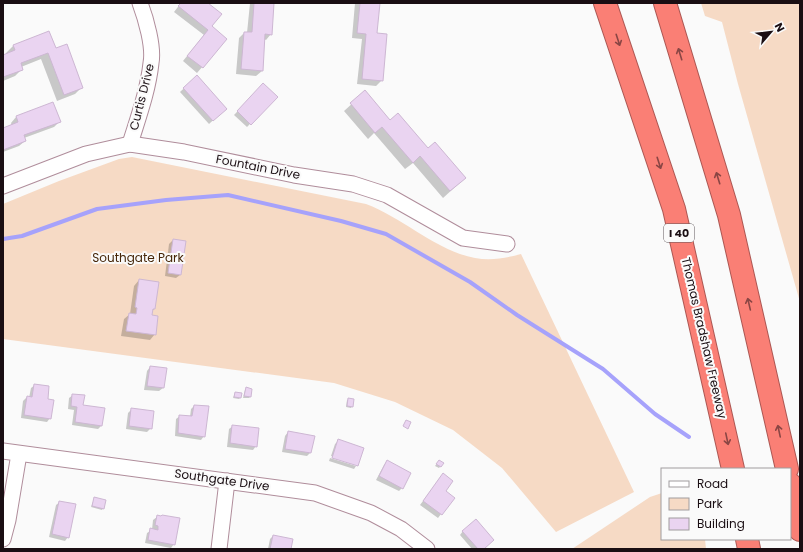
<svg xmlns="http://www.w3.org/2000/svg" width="803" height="552" font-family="Poppins,sans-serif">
  <rect width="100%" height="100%" fill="#fafafa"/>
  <!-- green -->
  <g fill="#f6dac5">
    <path d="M701,3H800V302L738,84L722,22L705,16Z"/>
    <path d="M132,157L366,204C403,218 437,251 475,258C491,261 506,258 521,254L634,492L556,532L502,468L453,430L395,402L334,383L3,339V204L59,181L119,159Z"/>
    <path d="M662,493V539H705L706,549H572L650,497Z"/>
  </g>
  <!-- shadow -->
  <g fill="#0003">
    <path d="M181,3H206L210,26L226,39L197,73L183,61L204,35L174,12Z"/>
    <path d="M250,3H273L271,34L266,40L264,39L262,71L256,76L236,74L239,38L244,33H247Z"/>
    <path d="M355,3H379L376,34L382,80L376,86L357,84L362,39L352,38Z"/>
    <path d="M49,32L55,49L82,87L75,94L57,101L41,59L21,67L22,69L15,76L3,81V56L7,55L6,53L13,46Z"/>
    <path d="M197,76L222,112L209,124L180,92Z"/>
    <path d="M263,85L276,97L247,127L234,115Z"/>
    <path d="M365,92L390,121L465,178L443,198L413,163L405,169L374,133L368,139L344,111Z"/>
    <path d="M53,104L60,121L54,127L24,138L25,141L19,146L3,152V129L12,126L11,123L16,117Z"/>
    <path d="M173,240L180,275L176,278L165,276L169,244Z"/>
    <path d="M139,280L154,309L151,312L155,334L150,340L121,336L124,319L130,314L134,286Z"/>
    <path d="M150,367L163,388L159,391L144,390L147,371Z"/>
    <path d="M35,385L46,400L50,418L47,422L21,418L23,401L27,397L29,398L31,388Z"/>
    <path d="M246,389L250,397L249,398H243L245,390Z"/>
    <path d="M235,393L240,398L239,399L233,398Z"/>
    <path d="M73,395L101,426L98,429L72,425L74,410L68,409L69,398Z"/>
    <path d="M349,399L352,406L351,408L346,407L347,400Z"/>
    <path d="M194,406L204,436L201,440L175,436L176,419L180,416L190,417L191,409Z"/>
    <path d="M132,409L151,428L147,432L126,429L128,413Z"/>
    <path d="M233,426L256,446L253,450L227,447L229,429Z"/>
    <path d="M288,432L310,453L307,456L282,452L285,436Z"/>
    <path d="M338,441L363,448L357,466V464L331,456L335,444Z"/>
    <path d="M330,458L356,466L354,469L329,461Z"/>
    <path d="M387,461L402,488L399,491L376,480L384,465Z"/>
    <path d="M438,462L443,463L439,468L435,466Z"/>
    <path d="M440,478L444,491L453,498L438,518L420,505Z"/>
    <path d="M94,499L103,508L102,510L91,507Z"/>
    <path d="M60,502L68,537L65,541L49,537L56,505Z"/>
    <path d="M157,517L174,544L171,548L145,543L147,533L152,530L153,520Z"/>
    <path d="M463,531L483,549H472L460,535Z"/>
    <path d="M273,536L290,549H268L270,539Z"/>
  </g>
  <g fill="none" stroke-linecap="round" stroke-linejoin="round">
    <!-- stream -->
    <path stroke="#a6a2fb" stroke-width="4" d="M3,239L22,236L97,209L166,200L228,195L341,221L386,234L470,282L517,315L603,369L655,414L689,437"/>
  </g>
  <!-- building -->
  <g fill="#ead4f1" stroke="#cdb7d3">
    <path d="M181,3H208L222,14L212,26L227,39L203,68L187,56L208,30L178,6Z"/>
    <path d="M254,3H274L272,35L265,34L263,71L241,69L244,32H252Z"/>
    <path d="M360,3H380L377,33L387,34L383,81L362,79L366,34L357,33Z"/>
    <path d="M49,31L56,48L67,44L83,88L64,95L48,53L21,63L23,70L3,77V55L15,50L13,45Z"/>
    <path d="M197,75L227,109L213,121L183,88Z"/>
    <path d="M263,83L278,97L251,125L237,111Z"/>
    <path d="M365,90L390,120L398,113L428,148L435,142L466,178L450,191L420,156L413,163L382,127L375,133L350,103Z"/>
    <path d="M53,102L61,122L24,135L26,141L3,150V128L18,122L16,116Z"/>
    <path d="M173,239L186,241L181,275L168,273Z"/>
    <path d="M139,279L159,282L155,309H153L152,315L158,316L156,335L126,331L129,313L136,314L137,308L135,307Z"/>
    <path d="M150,366L167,368L164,388L147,386Z"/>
    <path d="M34,384L49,386L48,399L54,400L51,419L24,415L27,396L32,397Z"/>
    <path d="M246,387L252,389L251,397L244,396Z"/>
    <path d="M235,392L242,393L241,398L234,397Z"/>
    <path d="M72,394L85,395L83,405L105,408L102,426L75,422L77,407L71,406Z"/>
    <path d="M348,398L354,399L353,407L347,406Z"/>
    <path d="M194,405L209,406L205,437L178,433L179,415L192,416Z"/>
    <path d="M131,408L154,411L152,429L129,426Z"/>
    <path d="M406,420L411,422L408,429L403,426Z"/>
    <path d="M232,425L259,428L257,447L230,443Z"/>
    <path d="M288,431L315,436L311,453L285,449Z"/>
    <path d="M338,439L364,448L358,466L332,458Z"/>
    <path d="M387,460L411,473L403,489L379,476Z"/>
    <path d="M439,460L444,463L441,467L436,464Z"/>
    <path d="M443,473L453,481L446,491L455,498L442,515L423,501Z"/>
    <path d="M94,497L106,500L104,509L92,506Z"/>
    <path d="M59,501L76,504L69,538L52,534Z"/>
    <path d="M157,515L161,516L162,515L180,518L175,545L148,540L150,528L158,530V526L155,525Z"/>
    <path d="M476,519L494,540L484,549H478L462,531Z"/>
    <path d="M273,535L293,539L291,549H270Z"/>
  </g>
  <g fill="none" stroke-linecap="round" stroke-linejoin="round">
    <!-- minor casing -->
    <g stroke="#b08d9b" stroke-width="17">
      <g id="minor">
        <path d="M130,144C138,118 148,91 151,63C154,47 146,19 140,3"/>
        <path d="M3,186L86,154L130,144L184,152L294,175L353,184L387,195L463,238L507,244"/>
        <path d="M3,451L315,493L371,513L401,529L427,549"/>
        <path d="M3,539L8,520L19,454"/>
        <path d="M219,549L227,481"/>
      </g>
    </g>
    <!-- highway casing -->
    <g stroke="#ac5753" stroke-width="24">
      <g id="highway">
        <path d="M605,3L674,209L733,469"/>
        <path d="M665,3L729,215L787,469"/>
        <path d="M790,484L800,530"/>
        <path d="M747,539L749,549"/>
      </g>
    </g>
    <!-- minor -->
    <use href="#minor" stroke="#fff" stroke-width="15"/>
    <!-- highway -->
    <use href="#highway" stroke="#fa7f75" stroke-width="22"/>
  </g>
  <!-- one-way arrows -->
  <defs><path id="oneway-shaft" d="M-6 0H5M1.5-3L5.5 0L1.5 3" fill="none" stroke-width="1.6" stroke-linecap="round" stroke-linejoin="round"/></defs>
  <g stroke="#8a4644">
    <use href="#oneway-shaft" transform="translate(618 40) rotate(72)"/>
    <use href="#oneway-shaft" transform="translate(680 54) rotate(-107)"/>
    <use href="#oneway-shaft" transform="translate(659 163) rotate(72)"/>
    <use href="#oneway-shaft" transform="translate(718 178) rotate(-107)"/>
    <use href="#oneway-shaft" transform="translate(749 304) rotate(-103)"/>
    <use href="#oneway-shaft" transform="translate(779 431) rotate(-102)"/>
    <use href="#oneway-shaft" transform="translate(727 439) rotate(78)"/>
  </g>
  <g text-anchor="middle" stroke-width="4" stroke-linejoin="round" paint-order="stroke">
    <!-- shield labels -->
    <rect fill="#fafafa" stroke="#5d5558" stroke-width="1" x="664" y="224" width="30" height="18" rx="3"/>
    <g font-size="11" font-weight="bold" fill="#1a0e13">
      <text x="679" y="237">I 40</text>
    </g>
    <!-- street labels -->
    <g font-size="12" fill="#1a0e13" stroke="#fafafa">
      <text transform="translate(142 97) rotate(-76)" y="4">Curtis Drive</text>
      <text transform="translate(258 167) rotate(11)" y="4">Fountain Drive</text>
      <text transform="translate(704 338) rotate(77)" y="4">Thomas Bradshaw Freeway</text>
      <text transform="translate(222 480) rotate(8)" y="4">Southgate Drive</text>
    </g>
    <!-- park labels -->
    <g font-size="12" fill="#462608" stroke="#fafafa">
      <text x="138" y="262">Southgate Park</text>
    </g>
  </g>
  <!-- border -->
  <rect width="803" height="552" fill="none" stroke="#1a0e13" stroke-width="8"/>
  <!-- legend -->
  <rect x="661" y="468" width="130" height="72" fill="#fafafa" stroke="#a09c9e"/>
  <rect x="669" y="481" width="20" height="6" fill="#ffffff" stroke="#a09c9e"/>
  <text x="697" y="488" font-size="12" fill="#1a0e13">Road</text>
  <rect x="669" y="498" width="20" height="12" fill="#f6dac5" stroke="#a09c9e"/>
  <text x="697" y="508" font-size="12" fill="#1a0e13">Park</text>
  <rect x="669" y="518" width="20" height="12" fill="#ead4f1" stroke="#a09c9e"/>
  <text x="697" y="528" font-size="12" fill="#1a0e13">Building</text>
  <!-- north arrow -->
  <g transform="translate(771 32) rotate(62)" stroke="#fafafa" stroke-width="3" paint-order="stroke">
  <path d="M0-3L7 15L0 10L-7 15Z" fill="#1a0e13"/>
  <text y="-6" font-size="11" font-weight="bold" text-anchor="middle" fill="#1a0e13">N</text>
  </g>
</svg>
